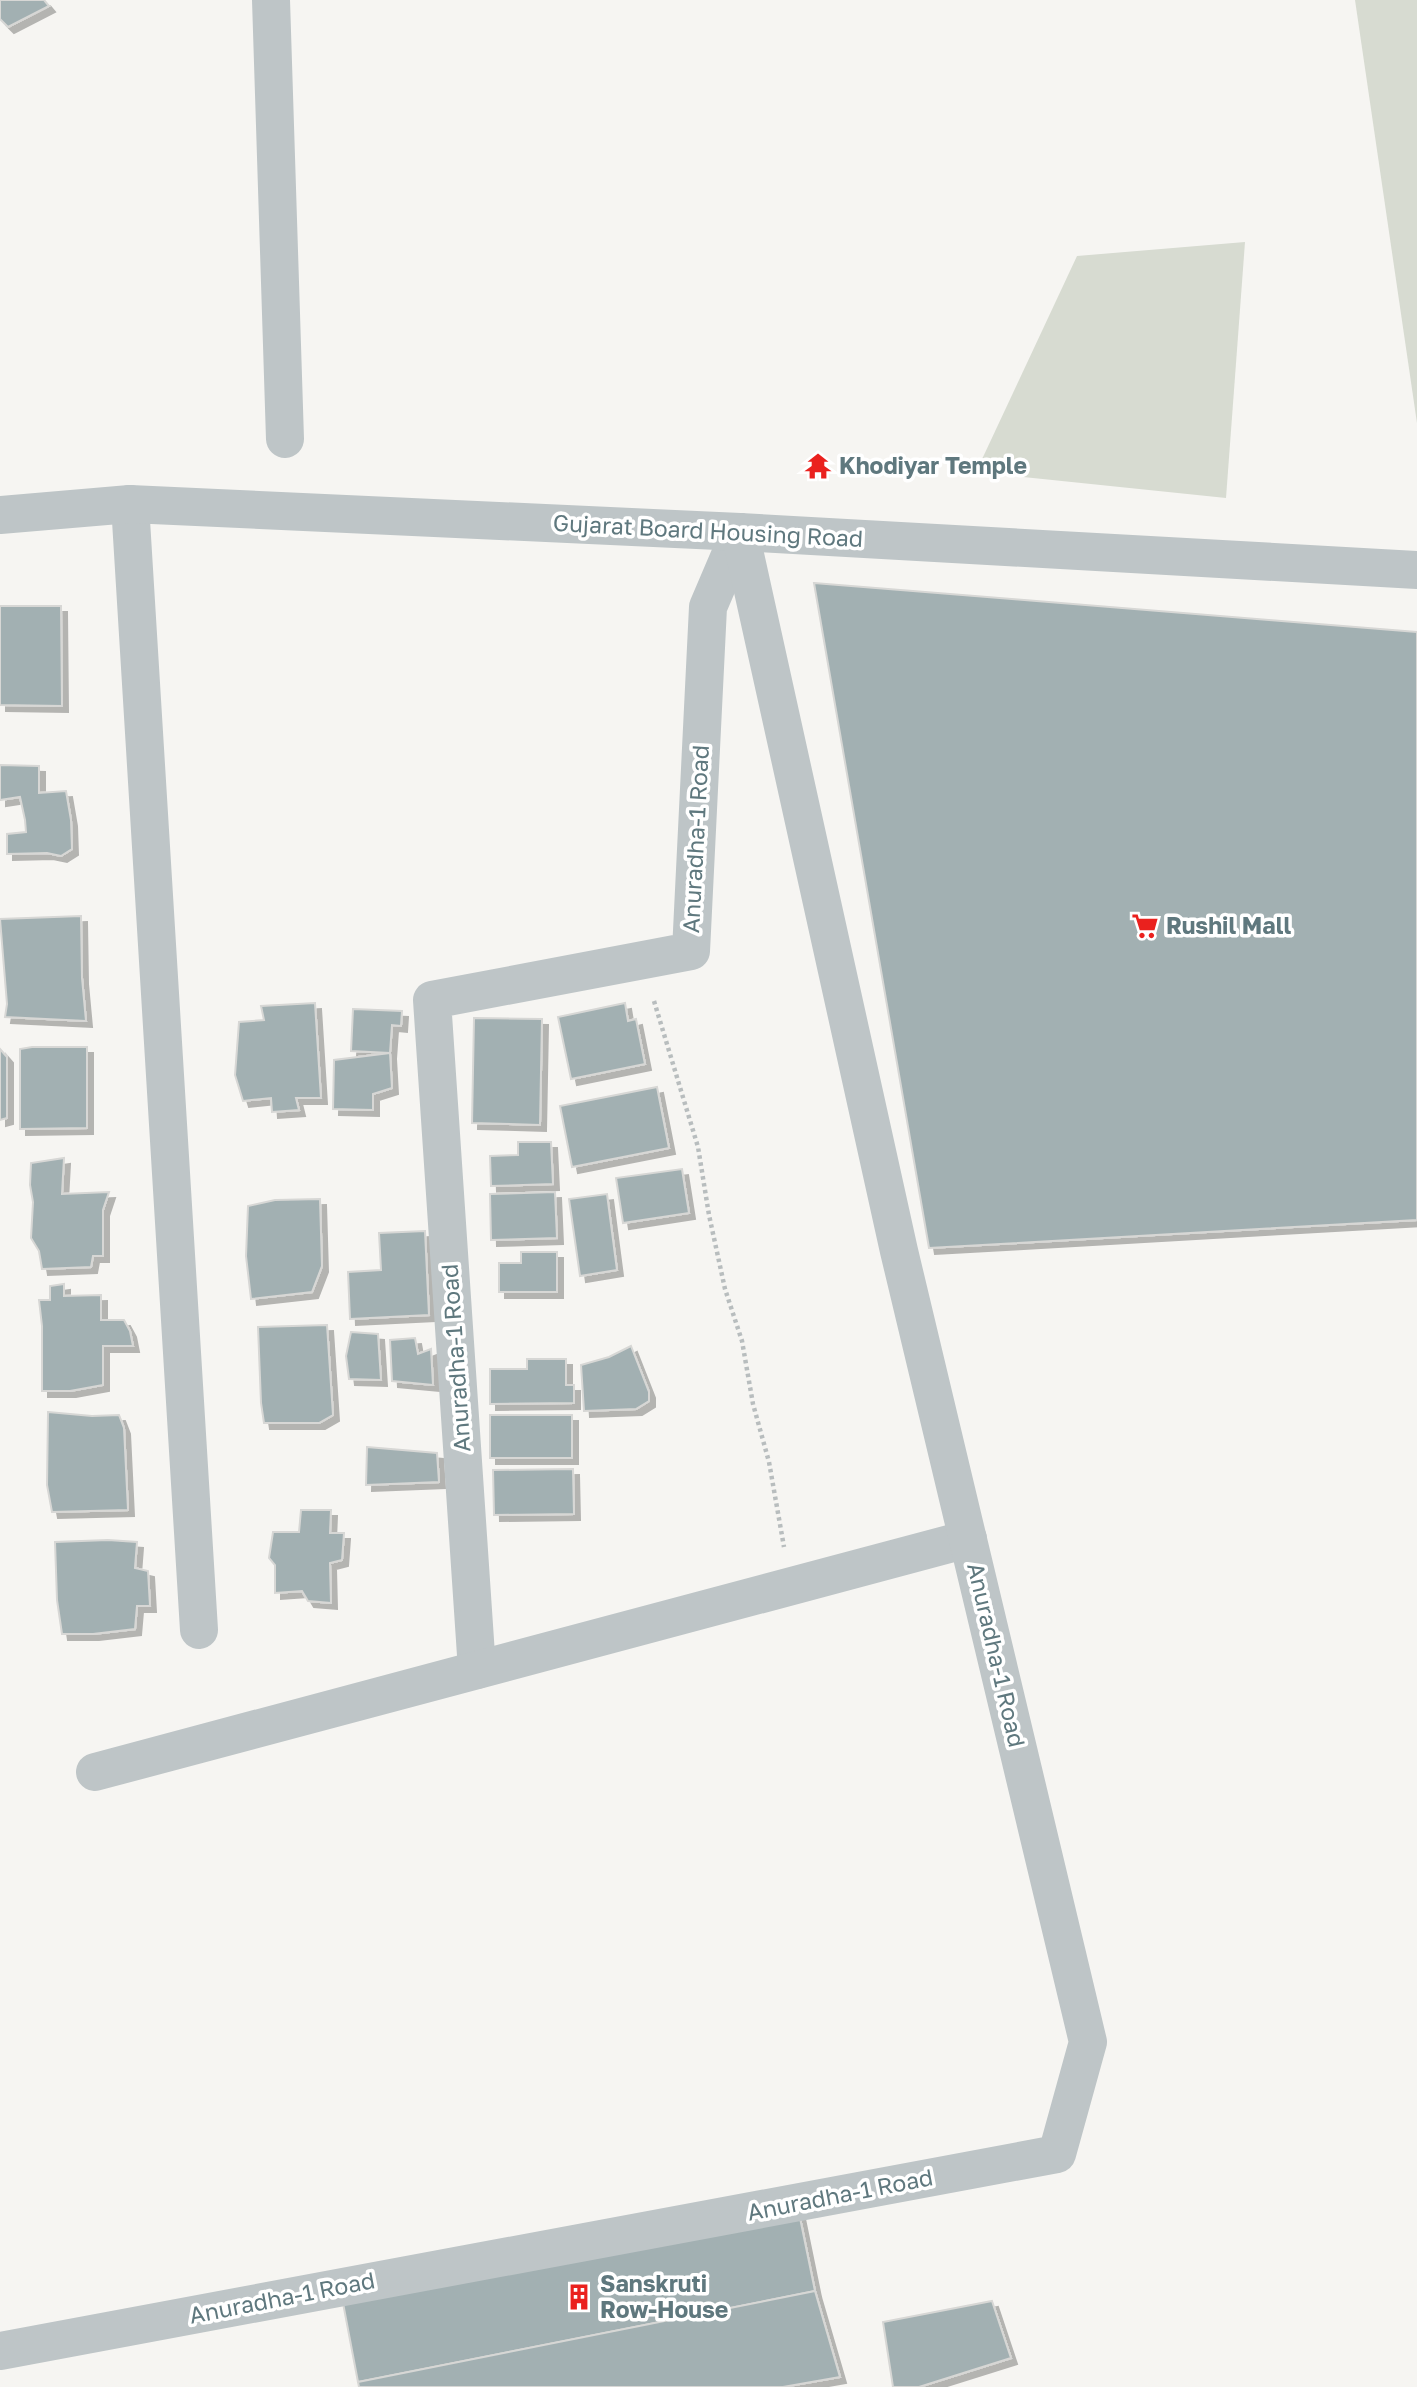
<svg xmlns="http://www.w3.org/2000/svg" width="1417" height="2387" font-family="'Golos Text',sans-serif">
  <defs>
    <filter id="shadow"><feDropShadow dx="6" dy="6" stdDeviation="0" flood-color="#0004"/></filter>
  </defs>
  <rect width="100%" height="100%" fill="#f6f5f2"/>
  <!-- green -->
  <g fill="#d7dbd1">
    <path d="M1355,0H1417V423Z"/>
    <path d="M1245,242L1226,498L976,472L1077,256Z"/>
  </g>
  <!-- building -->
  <g fill="#a2b0b2" stroke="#d7d7d5" stroke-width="2" filter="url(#shadow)">
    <path d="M0,0H44L49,6L8,27L0,19Z"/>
    <path d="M814,583L1417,632V1220L929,1248Z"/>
    <path d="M0,606H61L62,706L0,705Z"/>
    <path d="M0,765L39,766V793L66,791L71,820L72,849L61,856L47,853L7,854V834L26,832L25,820L20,797L0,800Z"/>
    <path d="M81,916L82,978L86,1021L5,1017L7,1004L0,919Z"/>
    <path d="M315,1003L321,1098H296L299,1110L272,1112L271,1098L243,1101L235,1075L239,1022L264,1020L261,1006Z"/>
    <path d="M625,1003L628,1021L636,1019L645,1064L571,1079L558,1017Z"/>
    <path d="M353,1009L402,1011L401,1026L392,1025L390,1053L351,1051Z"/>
    <path d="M474,1018L542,1019L540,1125L472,1123Z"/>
    <path d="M32,1047H87V1128L20,1129V1049Z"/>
    <path d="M0,1049L7,1057V1118L0,1120Z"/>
    <path d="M390,1053L392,1088L373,1094V1110L333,1109L334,1060Z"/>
    <path d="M657,1087L669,1148L572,1167L560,1106Z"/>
    <path d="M518,1142H551L553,1184L491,1186L490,1156L518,1155Z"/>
    <path d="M64,1158L62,1194L109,1192L103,1210V1256H93L91,1267L42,1269L39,1251L31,1238L33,1202L30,1185L31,1163Z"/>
    <path d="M682,1169L689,1213L623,1223L616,1178Z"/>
    <path d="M555,1192L557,1238L491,1240L490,1194Z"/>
    <path d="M607,1194L617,1270L580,1276L569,1199Z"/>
    <path d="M320,1199L322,1266L312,1292L251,1299L246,1256L248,1206L275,1200Z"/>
    <path d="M425,1231L429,1315L350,1319L348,1272L381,1270L379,1233Z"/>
    <path d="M521,1252H557V1292H499V1263H521Z"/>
    <path d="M64,1284V1296L101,1295V1320H124L130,1331L133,1346H103V1385L70,1391H42V1326L39,1300H50V1286Z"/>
    <path d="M327,1325L333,1415L319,1423H264L261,1403L258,1327Z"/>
    <path d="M351,1332L378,1334L381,1380L349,1379L346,1356Z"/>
    <path d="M415,1338L418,1354L431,1349L433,1385L392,1381L390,1340Z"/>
    <path d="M631,1346L649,1392V1401L636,1409L584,1411L581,1365L609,1357Z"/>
    <path d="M527,1359H566V1385H574V1403L490,1404V1369H527Z"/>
    <path d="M48,1412L92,1416L119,1415L124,1428L128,1510L52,1512L47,1485Z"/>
    <rect x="490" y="1415" width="82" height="43"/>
    <path d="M367,1447L437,1453L439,1482L366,1485Z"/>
    <path d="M573,1469L574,1514L494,1515L493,1470Z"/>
    <path d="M301,1510H331L330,1533H344L342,1560L330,1563L331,1603L308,1601L302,1591L275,1593V1565L269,1558L273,1532H299Z"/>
    <path d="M108,1540L137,1542L135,1568L148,1571L150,1606H137L135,1629L93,1634H62L57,1600L55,1542Z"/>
    <path d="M799,2213L815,2291L358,2382L343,2303Z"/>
    <path d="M815,2291L840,2377L783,2387H359L358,2382Z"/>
    <path d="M992,2301L1011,2358L919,2387H893L883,2322Z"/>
  </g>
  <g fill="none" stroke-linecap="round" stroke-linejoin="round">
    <!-- path -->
    <path stroke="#b8bdbe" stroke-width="4.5" stroke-dasharray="3.5 3.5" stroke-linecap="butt" d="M654,1001L698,1147L709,1215L725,1289L742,1341L753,1404L769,1462L784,1547"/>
    <!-- minor -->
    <g stroke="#bec5c7" stroke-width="38">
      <path d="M271,0L285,439"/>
      <path d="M130,504L199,1630"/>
      <path d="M477,1670L432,1000L691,951L708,607L740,532"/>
      <path d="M95,1772L968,1539"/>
    </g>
    <!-- tertiary -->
    <g stroke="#bec5c7" stroke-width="38">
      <path d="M0,515L130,504L740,532L1417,570"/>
      <path d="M0,2351L1057,2154L1088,2042L899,1251L740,532"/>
    </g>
  </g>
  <!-- icons -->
  <defs>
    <g id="temple-bare" transform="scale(2.1)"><path d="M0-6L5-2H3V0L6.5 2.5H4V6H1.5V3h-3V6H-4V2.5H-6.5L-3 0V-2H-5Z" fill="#ea211e" stroke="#fff" stroke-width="2.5" paint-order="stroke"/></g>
    <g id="supermarket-bare" transform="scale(2.1)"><path d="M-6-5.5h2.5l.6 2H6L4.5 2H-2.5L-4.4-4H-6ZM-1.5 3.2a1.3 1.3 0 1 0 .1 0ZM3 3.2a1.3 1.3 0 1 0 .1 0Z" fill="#ea211e" stroke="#fff" stroke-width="2.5" paint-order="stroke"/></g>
    <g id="building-bare" transform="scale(2.1)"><path d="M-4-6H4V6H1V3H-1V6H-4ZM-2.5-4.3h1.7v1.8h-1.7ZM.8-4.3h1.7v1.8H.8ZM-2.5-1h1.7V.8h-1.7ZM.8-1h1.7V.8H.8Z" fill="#ea211e" stroke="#fff" stroke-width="2.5" paint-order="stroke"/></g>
  </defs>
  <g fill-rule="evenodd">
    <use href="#temple-bare" x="818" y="466"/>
    <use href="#supermarket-bare" x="1145" y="926"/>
    <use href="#building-bare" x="579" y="2297"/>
  </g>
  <g text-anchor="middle" stroke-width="7" stroke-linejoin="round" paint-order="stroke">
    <!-- poi labels -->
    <g font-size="23" font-weight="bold" fill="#5f787e" stroke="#fff" text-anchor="start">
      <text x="839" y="474">Khodiyar Temple</text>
      <text x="1166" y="934">Rushil Mall</text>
      <text x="600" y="2292">Sanskruti<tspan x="600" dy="26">Row-House</tspan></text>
    </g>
    <!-- street labels -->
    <g font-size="23" fill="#5f787e" stroke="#fff">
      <text transform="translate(708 531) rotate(3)" y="8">Gujarat Board Housing Road</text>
      <text transform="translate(696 839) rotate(-87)" y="8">Anuradha-1 Road</text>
      <text transform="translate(456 1358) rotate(-94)" y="8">Anuradha-1 Road</text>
      <text transform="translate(996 1655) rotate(77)" y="8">Anuradha-1 Road</text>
      <text transform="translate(840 2195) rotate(-11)" y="8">Anuradha-1 Road</text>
      <text transform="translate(282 2298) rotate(-11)" y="8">Anuradha-1 Road</text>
    </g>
  </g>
</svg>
